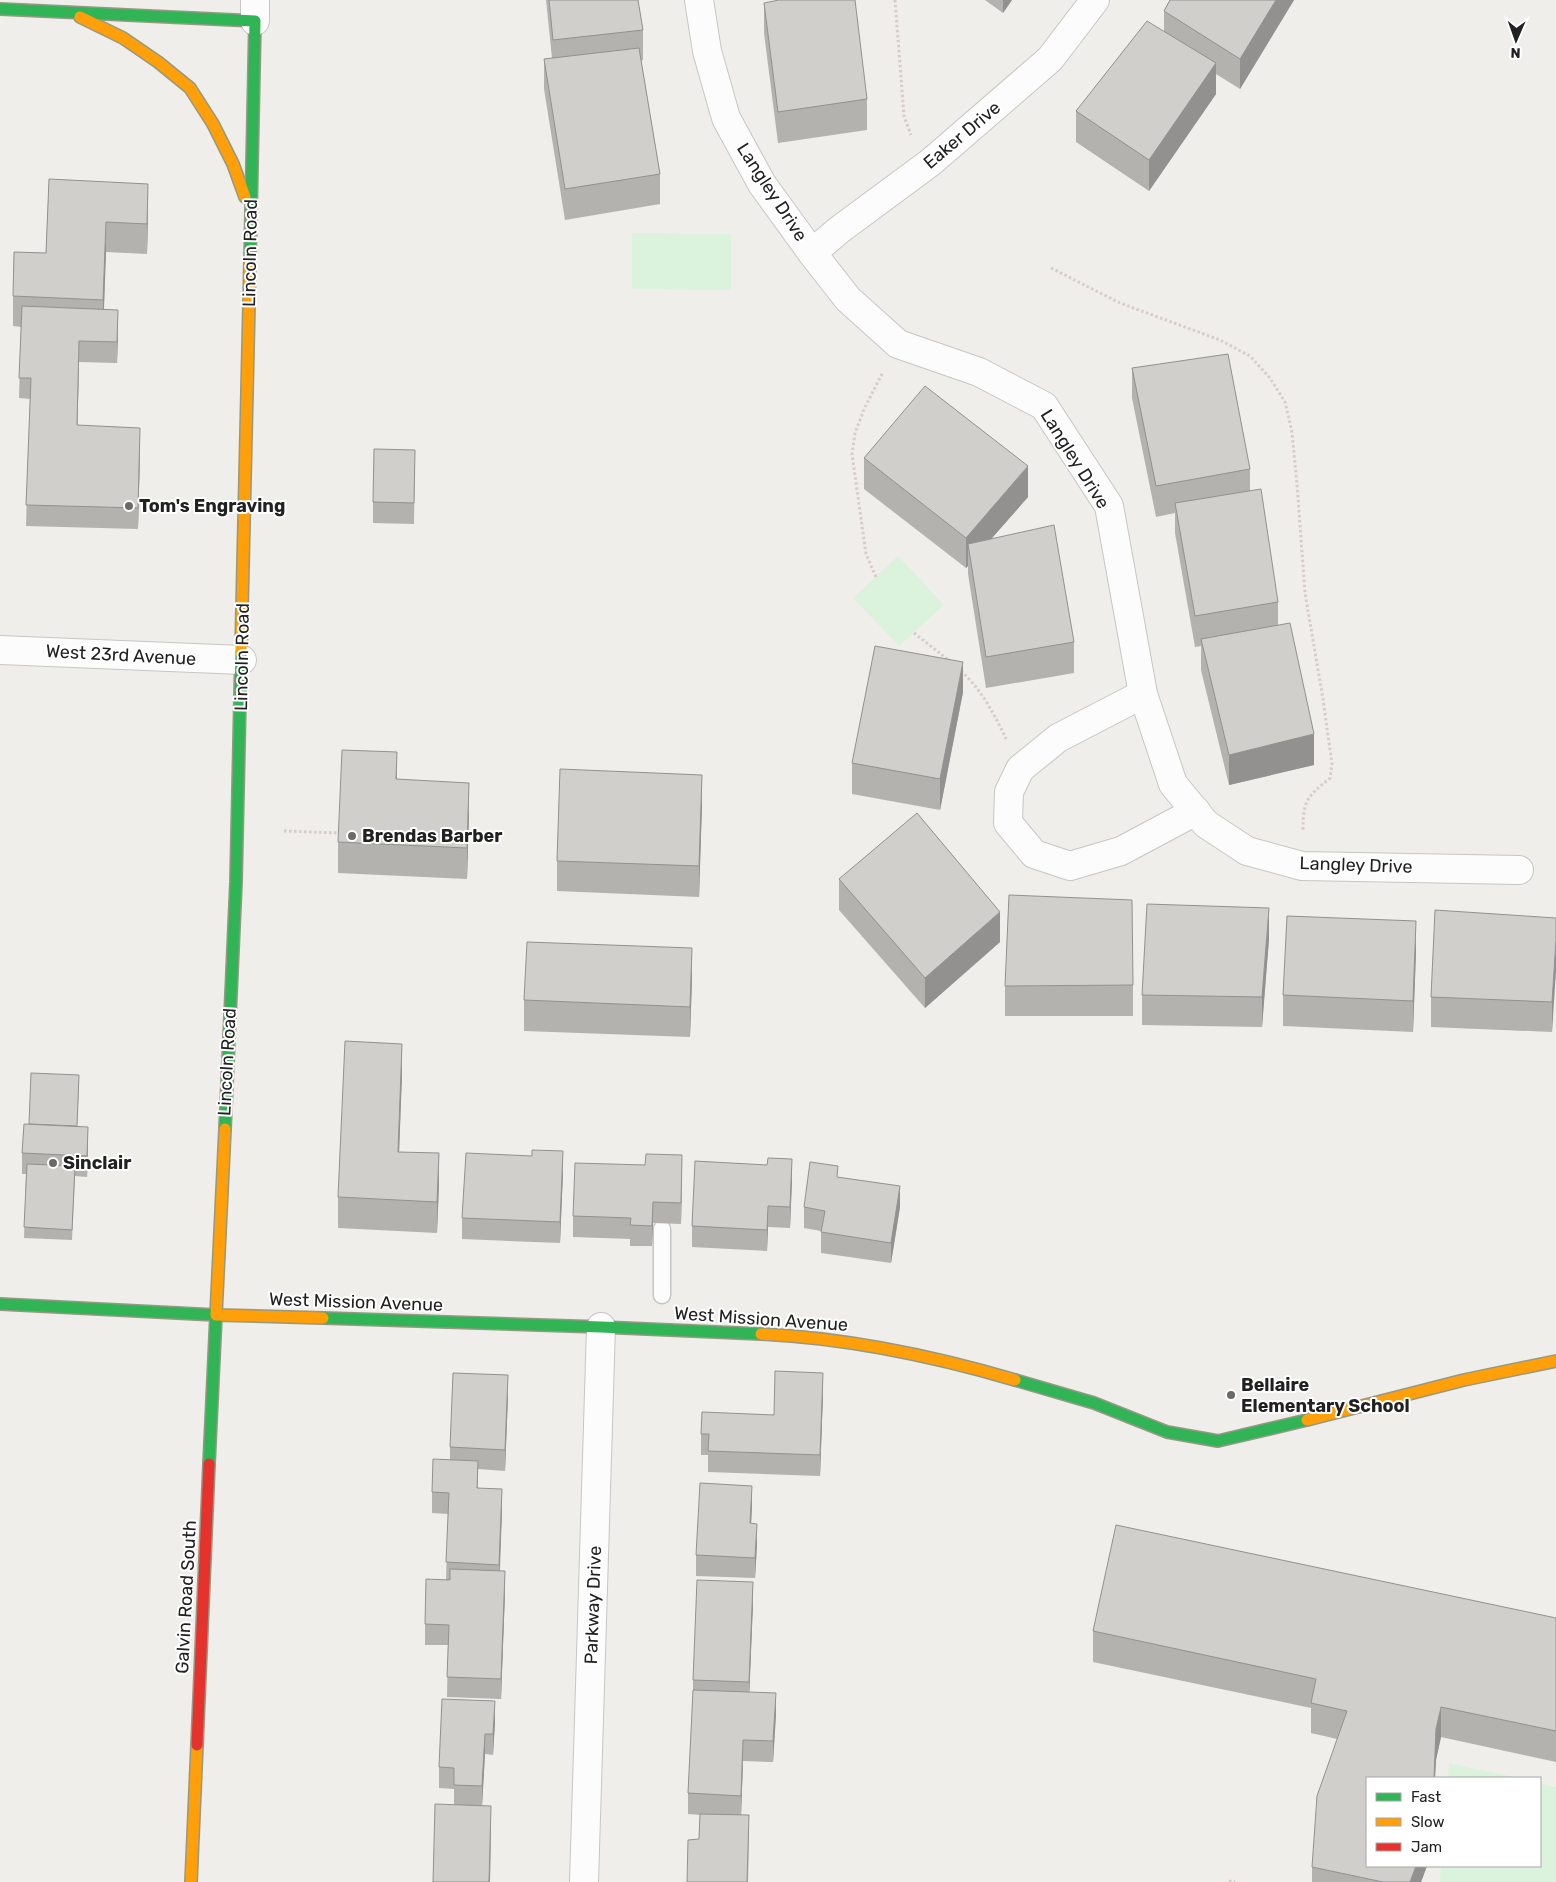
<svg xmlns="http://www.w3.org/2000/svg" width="1556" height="1882" font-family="Rubik,sans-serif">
  <rect width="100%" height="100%" fill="#efeeeb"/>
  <!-- park -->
  <g fill="#dbf3dd">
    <path d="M632,233L731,234V290L632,289Z"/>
    <path d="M898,556L944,605L899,646L853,598Z"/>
    <path d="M1449,1763L1518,1778H1448Z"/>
    <path d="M1540,1783L1556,1787V1882H1440L1441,1866H1540Z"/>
  </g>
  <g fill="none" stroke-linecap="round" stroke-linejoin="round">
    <!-- lane casing -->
    <g stroke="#c6c6c4" stroke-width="19">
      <path id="lane" d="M662,1229V1295"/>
    </g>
    <!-- street casing -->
    <g stroke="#c6c6c4" stroke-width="30">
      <g id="street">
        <path d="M699,0L707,51L726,118L762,184L812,253L848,299L898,344L979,372L1044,406L1109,506L1143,694L1173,784L1206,824L1247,851L1302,866L1519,870"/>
        <path d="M255,21V0"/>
        <path d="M812,253L839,230L931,162L1050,59L1095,0"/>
        <path d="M0,650L242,660"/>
        <path d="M1143,694L1058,738L1020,769L1009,792L1008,823L1034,854L1070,866L1121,851L1196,811"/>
        <path d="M584,1882L601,1327"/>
      </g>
    </g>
    <!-- fast casing -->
    <g stroke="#959983" stroke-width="14">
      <g id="fast">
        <path d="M0,9L255,21L250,261"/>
        <path d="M225,1129L236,882L241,652"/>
        <path d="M0,1304L216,1315L209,1464"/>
        <path d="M323,1318L601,1327L761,1334"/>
        <path d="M1015,1380L1094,1403L1167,1432L1218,1441L1307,1420"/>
      </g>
    </g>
    <!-- slow casing -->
    <g stroke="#959983" stroke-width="14">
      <g id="slow">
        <path d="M80,17L123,38L158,62L190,88L213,124L233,164L245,197"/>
        <path d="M241,652L250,261"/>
        <path d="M225,1129L216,1315L323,1318"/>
        <path d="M761,1334C847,1338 933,1356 1015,1380"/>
        <path d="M1307,1420L1464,1380L1556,1361"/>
        <path d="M191,1882L197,1745"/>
      </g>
    </g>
    <!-- jam casing -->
    <g stroke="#959983" stroke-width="14">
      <path id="jam" d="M197,1745L209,1464"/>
    </g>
    <!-- path -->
    <g stroke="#d7ccc9" stroke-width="3" stroke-dasharray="2.5 2.5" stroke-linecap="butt">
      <path d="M895,0L904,116L911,135"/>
      <path d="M1051,268L1120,303L1220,340L1250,356L1270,378L1285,402L1292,432L1297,484L1305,593L1323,699L1332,764L1330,778C1307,797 1303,800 1303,831"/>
      <path d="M876,577L866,554L852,454L855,433L865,407L883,372"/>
      <path d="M914,633L951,662"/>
      <path d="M961,671C981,689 995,715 1006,739"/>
      <path d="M284,831L340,833"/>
      <path d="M1229,1881L1235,1882"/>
    </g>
    <!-- lane -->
    <use href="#lane" stroke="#fdfcfc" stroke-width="16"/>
    <!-- street -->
    <use href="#street" stroke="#fdfcfc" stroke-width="28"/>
    <!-- fast -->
    <use href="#fast" stroke="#30b455" stroke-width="11"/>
    <!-- slow -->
    <use href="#slow" stroke="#ff9f0a" stroke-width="11"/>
    <!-- jam -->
    <use href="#jam" stroke="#e5322d" stroke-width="11"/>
  </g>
  <!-- wall -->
  <g fill="#b3b2af">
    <path d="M546,0H638L643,30V60L641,61L660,174V204L565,220L544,89V59L552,58Z"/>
    <path d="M985,0H1012L1003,13Z"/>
    <path d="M1170,0H1294L1240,89L1216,74V94L1149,191L1076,142V111L1164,31V11Z"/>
    <path d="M764,3L867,99V130L778,143L764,33Z"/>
    <path d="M49,179L148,214L147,254L106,252L104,309L118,331L117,363L79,362L77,426L140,449L138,529L26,526L30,399L19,398L21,327L13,326V296L46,253Z"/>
    <path d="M1132,368L1250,469V490L1278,602V625L1314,765L1229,785L1201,670V646L1195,647L1175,533V513L1156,517L1132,398Z"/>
    <path d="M415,450L414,524L373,523V502Z"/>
    <path d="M864,458L1028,497L991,539L1074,642V673L986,688L968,574V566L966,568L864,489Z"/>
    <path d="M963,692L940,810L852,794V763Z"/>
    <path d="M397,780L469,813L467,879L338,873V842Z"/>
    <path d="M702,805L699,897L557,891V861Z"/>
    <path d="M839,879L1000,942L925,1008L839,910Z"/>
    <path d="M1556,918L1552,1032L1431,1027V997Z"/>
    <path d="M1269,939L1262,1027L1142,1025V995Z"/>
    <path d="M1416,952L1413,1032L1283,1026V995Z"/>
    <path d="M692,979L690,1037L524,1031V1000Z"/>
    <path d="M1133,985V1016H1005V986Z"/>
    <path d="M402,1074L399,1152L439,1184L437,1233L338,1228V1197Z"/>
    <path d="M79,1085L77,1126L88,1147L87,1177L75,1176L72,1240L24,1238L26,1174H22V1153L29,1124Z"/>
    <path d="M532,1156L563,1172L560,1243L462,1239V1218Z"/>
    <path d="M682,1176L681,1224L653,1223L652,1246H630V1239L573,1237V1216Z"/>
    <path d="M838,1177L900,1207L891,1263L821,1253V1231L804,1228V1207Z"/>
    <path d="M792,1180L790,1228L768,1227L767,1251L692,1247V1226Z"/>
    <path d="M823,1394L820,1476L708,1472V1455H701V1434L774,1415Z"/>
    <path d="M508,1396L505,1471L478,1469V1488L502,1510L500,1571L505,1592L501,1699L447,1697L448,1645H425V1624L446,1580L448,1514L432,1513V1492L450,1460V1447Z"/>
    <path d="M752,1506L751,1523L757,1544L755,1578L696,1576V1555Z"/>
    <path d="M753,1603L749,1692L776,1714L773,1762L743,1761L741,1815L749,1836L748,1882H687L699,1839L700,1815L688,1814V1793L693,1700V1680Z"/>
    <path d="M1556,1618V1762L1441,1737L1436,1760L1435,1778H1367V1866H1427L1421,1882H1312V1867L1337,1739L1311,1733V1708L1093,1662V1631Z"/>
    <path d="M495,1722L493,1755L485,1754L482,1806L491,1827L490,1882H433L454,1805V1789L439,1788V1767Z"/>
  </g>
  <!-- shaded-wall -->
  <g fill="#92918f">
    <path d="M1003,0H1012L1003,13Z"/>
    <path d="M1276,0H1294L1240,89V59Z"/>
    <path d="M1216,63V94L1149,191V160Z"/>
    <path d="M148,184V214L147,254V224Z"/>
    <path d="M106,222V252L103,331V300Z"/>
    <path d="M118,310V331L117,363V342Z"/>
    <path d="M79,341V362L77,446V425Z"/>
    <path d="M140,428V449L138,529V508Z"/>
    <path d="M1028,466V497L971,562L968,544V566L966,568V538Z"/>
    <path d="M963,662V692L940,810V779Z"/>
    <path d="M1314,734V765L1229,785V755Z"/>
    <path d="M397,752V783L396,779Z"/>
    <path d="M702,775V805L699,897V866Z"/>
    <path d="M469,783V813L467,879V848Z"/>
    <path d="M1269,908V939L1262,1027V997Z"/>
    <path d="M1000,912V942L925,1008V978Z"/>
    <path d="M1416,921V952L1413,1032V1001Z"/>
    <path d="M1556,940V971L1552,1032V1002Z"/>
    <path d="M692,948V979L690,1037V1007Z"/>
    <path d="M402,1044V1074L398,1182V1152Z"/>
    <path d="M88,1127V1147L87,1177V1156Z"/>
    <path d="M563,1151V1172L560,1243V1222Z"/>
    <path d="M439,1153V1184L437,1233V1202Z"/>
    <path d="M682,1155V1176L681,1224V1203Z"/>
    <path d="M792,1159V1180L790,1228V1207Z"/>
    <path d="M900,1186V1207L891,1263V1243Z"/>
    <path d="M653,1202V1223L652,1246V1226Z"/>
    <path d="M768,1206V1227L767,1251V1230Z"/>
    <path d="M823,1373V1394L820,1476V1455Z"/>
    <path d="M508,1375V1396L505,1471V1450Z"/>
    <path d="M752,1486V1506L750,1544V1523Z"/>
    <path d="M502,1489V1510L499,1585V1565Z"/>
    <path d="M757,1524V1544L755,1578V1558Z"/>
    <path d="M505,1571V1592L501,1699V1679Z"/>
    <path d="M753,1582V1603L749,1703V1682Z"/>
    <path d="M776,1693V1714L773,1762V1741Z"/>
    <path d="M495,1701V1722L493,1755V1734Z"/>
    <path d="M1441,1707V1737L1436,1760L1435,1778H1434L1436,1729Z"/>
    <path d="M485,1734V1754L482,1806V1786Z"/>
    <path d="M743,1740V1761L741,1817V1796Z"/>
    <path d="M491,1806L490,1882H489Z"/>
    <path d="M1416,1866H1427L1421,1882H1410Z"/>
  </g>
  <!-- building -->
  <g fill="#d0cfcc" stroke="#92918f">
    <path d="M549,0H638L643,30L553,40Z"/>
    <path d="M779,0H855L867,99L778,112L764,3Z"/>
    <path d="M1170,0H1276L1240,59L1164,11Z"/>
    <path d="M1147,21L1216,63L1149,160L1076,111Z"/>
    <path d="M639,48L660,174L565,189L544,59Z"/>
    <path d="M49,179L148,184L147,224L106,222L103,300L13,296L14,252L46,253Z"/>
    <path d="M22,306L118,310L117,342L79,341L77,425L140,428L138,508L26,505L31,378H19Z"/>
    <path d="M1228,354L1250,469L1156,486L1132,368Z"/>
    <path d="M925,386L1028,466L966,538L864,458Z"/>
    <path d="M374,449L415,450L414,503L373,502Z"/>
    <path d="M1261,489L1278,602L1195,616L1175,503Z"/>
    <path d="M1054,525L1074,642L986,657L968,544Z"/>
    <path d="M1290,623L1314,734L1229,755L1201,639Z"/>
    <path d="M875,646L963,662L940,779L852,763Z"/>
    <path d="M342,750L397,752L396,779L469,783L467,848L338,842Z"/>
    <path d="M560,769L702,775L699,866L557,861Z"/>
    <path d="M917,813L1000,912L925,978L839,879Z"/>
    <path d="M1009,895L1132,900L1133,985L1005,986Z"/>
    <path d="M1147,904L1269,908L1262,997L1142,995Z"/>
    <path d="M1435,910L1556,918V940L1552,1002L1431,997Z"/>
    <path d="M1287,916L1416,921L1413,1001L1283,995Z"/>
    <path d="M527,942L692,948L690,1007L524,1000Z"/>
    <path d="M345,1041L402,1044L398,1152L439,1153L437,1202L338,1197Z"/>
    <path d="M31,1073L79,1075L77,1126L29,1124Z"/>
    <path d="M24,1124L88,1127L87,1156L22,1153Z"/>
    <path d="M532,1150L563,1151L560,1222L462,1218L466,1153L532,1156Z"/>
    <path d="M646,1154L682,1155L681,1203L653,1202L652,1226L630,1225L631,1218L573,1216L575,1163L645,1165Z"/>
    <path d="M768,1158L792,1159L790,1207L768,1206L767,1230L692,1226L695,1161L767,1165Z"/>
    <path d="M810,1162L838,1166L837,1177L900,1186L891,1243L821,1232L825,1211L804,1207Z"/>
    <path d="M27,1164L75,1166L72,1230L24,1227Z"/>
    <path d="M775,1371L823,1373L820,1455L708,1451L709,1434H701L702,1412L774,1415Z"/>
    <path d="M453,1373L508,1375L505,1450L450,1447Z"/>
    <path d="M433,1459L478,1461L477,1488L502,1489L499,1565L446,1562L449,1493L432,1492Z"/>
    <path d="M700,1483L752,1486L750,1523L757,1524L755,1558L696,1555Z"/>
    <path d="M1116,1525L1556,1618V1731L1441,1707L1436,1729L1434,1778H1367V1866H1416L1410,1882H1383L1312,1867L1317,1796L1347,1711L1311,1703L1316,1679L1093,1631Z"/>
    <path d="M450,1569L505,1571L501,1679L447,1677L449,1625L425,1624L426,1579L450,1580Z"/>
    <path d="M697,1580L753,1582L749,1682L693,1680Z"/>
    <path d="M693,1690L776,1693L773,1741L743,1740L741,1796L688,1793Z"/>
    <path d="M442,1699L495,1701L493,1734H485L482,1786L454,1785V1768L439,1767Z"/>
    <path d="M435,1804L491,1806L489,1882H433Z"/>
    <path d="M700,1814L749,1815L747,1882H687L688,1840L699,1839Z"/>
  </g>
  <!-- markers -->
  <g fill="#696968" stroke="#fff" stroke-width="2">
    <circle cx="129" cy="506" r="5"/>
    <circle cx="352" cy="836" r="5"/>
    <circle cx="53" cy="1163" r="5"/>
    <circle cx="1231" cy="1395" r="5"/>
  </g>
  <g text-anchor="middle" stroke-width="4" stroke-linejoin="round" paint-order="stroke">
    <!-- street labels -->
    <g font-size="18" fill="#212121" stroke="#fff">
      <text transform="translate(962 135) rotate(-40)" y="6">Eaker Drive</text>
      <text transform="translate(772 192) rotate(57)" y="6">Langley Drive</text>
      <text transform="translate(250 253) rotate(-89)" y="6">Lincoln Road</text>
      <text transform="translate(1075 459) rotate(58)" y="6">Langley Drive</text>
      <text transform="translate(121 655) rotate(3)" y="6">West 23rd Avenue</text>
      <text transform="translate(242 657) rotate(-89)" y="6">Lincoln Road</text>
      <text transform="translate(1356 865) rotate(2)" y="6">Langley Drive</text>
      <text transform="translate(227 1062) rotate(-87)" y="6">Lincoln Road</text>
      <text transform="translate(356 1302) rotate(2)" y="6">West Mission Avenue</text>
      <text transform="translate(761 1319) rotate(4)" y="6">West Mission Avenue</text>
      <text transform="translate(186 1597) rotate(-87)" y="6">Galvin Road South</text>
      <text transform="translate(593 1605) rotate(-88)" y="6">Parkway Drive</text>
    </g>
    <!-- poi labels -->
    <g font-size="18" font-weight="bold" fill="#212121" stroke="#fff" text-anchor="start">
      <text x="139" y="512">Tom's Engraving</text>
      <text x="362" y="842">Brendas Barber</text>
      <text x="63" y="1169">Sinclair</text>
      <text x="1241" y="1391">Bellaire<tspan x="1241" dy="21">Elementary School</tspan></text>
    </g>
  </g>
  <!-- legend -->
  <rect x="1366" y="1777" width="175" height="90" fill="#ffffff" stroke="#a6a6a6"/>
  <rect x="1376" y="1793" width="25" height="8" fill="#30b455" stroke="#a6a6a6"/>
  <text x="1411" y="1802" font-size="15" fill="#212121">Fast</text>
  <rect x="1376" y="1818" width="25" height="8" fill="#ff9f0a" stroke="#a6a6a6"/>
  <text x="1411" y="1827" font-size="15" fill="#212121">Slow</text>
  <rect x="1376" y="1843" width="25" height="8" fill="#e5322d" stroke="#a6a6a6"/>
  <text x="1411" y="1852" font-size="15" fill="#212121">Jam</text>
  <!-- north arrow -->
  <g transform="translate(1516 40) rotate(182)" stroke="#ffffff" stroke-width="4" paint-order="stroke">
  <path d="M0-4L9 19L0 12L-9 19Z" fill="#212121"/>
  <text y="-8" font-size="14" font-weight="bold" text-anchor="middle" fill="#212121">N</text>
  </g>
</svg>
